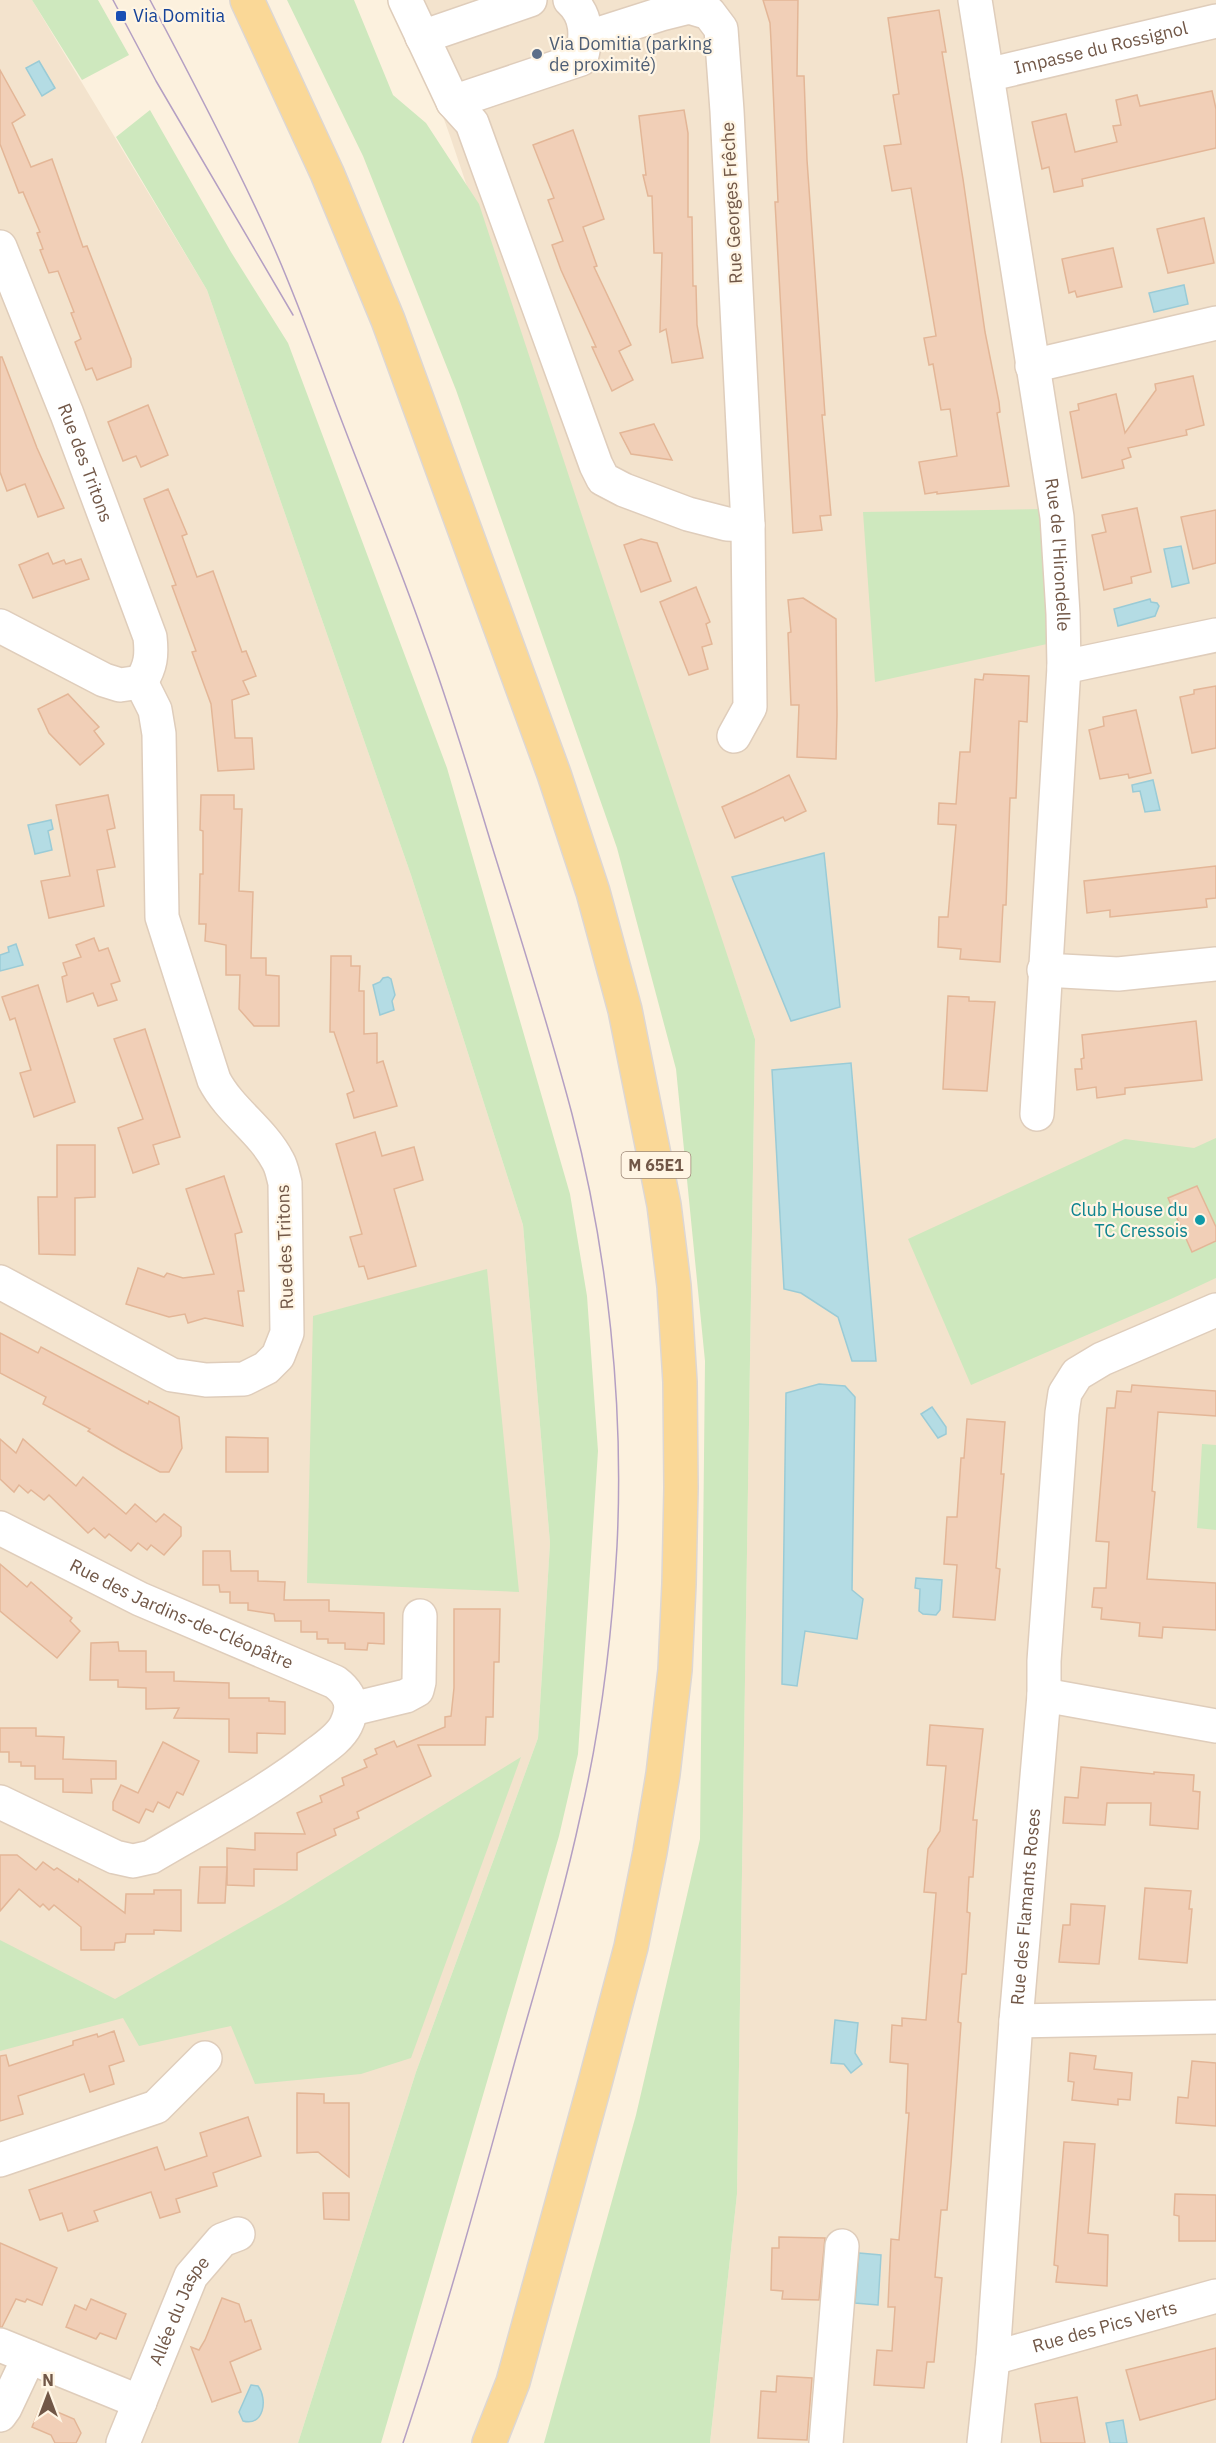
<svg xmlns="http://www.w3.org/2000/svg" width="1216" height="2443" font-family="'IBM Plex Sans',sans-serif">
  <rect width="100%" height="100%" fill="#fcf1de"/>
  <!-- residential -->
  <g fill="#f3e3cd">
    <path d="M0,0H32L207,290L411,875L523,1225L550,1543L538,1738L416,2072L298,2443H0Z"/>
    <path d="M401,0H1216V2443H710L737,2194L755,1039L450,136Z"/>
  </g>
  <!-- green -->
  <g fill="#cee8be">
    <path d="M32,0H98L129,55L82,80Z"/>
    <path d="M287,0H354L393,95L426,123L479,204L755,1039L737,2194L710,2443H544L636,2115L700,1839L705,1361L676,1069L617,848L456,390L363,156Z"/>
    <path d="M150,110L231,252L288,343L447,768L570,1194L587,1296L598,1451L578,1754L559,1836L381,2443H298L416,2072L538,1738L550,1543L523,1225L411,875L207,290L116,137Z"/>
    <path d="M1043,509L1047,644L875,682L863,512Z"/>
    <path d="M1216,1138V1278L1173,1298L971,1385L908,1239L1125,1139L1194,1148Z"/>
    <path d="M487,1269L519,1592L307,1583L313,1316Z"/>
    <path d="M1202,1444L1216,1445V1530L1197,1528Z"/>
    <path d="M521,1757L411,2058L361,2074L255,2084L231,2026L139,2046L123,2018L0,2051V1940L115,1999L286,1902Z"/>
  </g>
  <!-- water -->
  <g fill="#b4dce4" stroke="#9acbd6" stroke-width="1.5">
    <path d="M39,61L55,88L42,96L26,68Z"/>
    <path d="M1184,285L1188,304L1154,312L1149,293Z"/>
    <path d="M1181,546L1189,583L1172,587L1164,549Z"/>
    <path d="M1150,599L1151,602L1157,603L1159,606L1155,616L1118,626L1114,609Z"/>
    <path d="M1153,780L1160,810L1145,812L1140,791L1133,792L1132,785Z"/>
    <path d="M51,820L53,829L48,831L52,850L35,854L28,825Z"/>
    <path d="M824,853L840,1007L791,1021L732,877Z"/>
    <path d="M16,944L23,965L0,971V955L9,952L8,947Z"/>
    <path d="M388,977L391,979L395,995L392,1001L394,1010L380,1015L373,985L380,982L383,978Z"/>
    <path d="M851,1063L876,1361H852L838,1317L801,1293L784,1289L772,1070Z"/>
    <path d="M819,1384L845,1386L855,1397L852,1590L863,1599L857,1639L805,1631L797,1686L782,1684L786,1393Z"/>
    <path d="M932,1407L946,1427V1434L938,1438L921,1414Z"/>
    <path d="M916,1578L942,1580L940,1610L936,1615L923,1614L919,1611L920,1589L915,1588Z"/>
    <path d="M835,2020L858,2023L855,2053L862,2064L851,2073L844,2064L831,2063Z"/>
    <path d="M859,2253L881,2255L878,2305L855,2303Z"/>
    <path d="M251,2385L258,2386C268,2399 264,2427 243,2421L239,2412Z"/>
    <path d="M1123,2420L1127,2443H1110L1106,2423Z"/>
  </g>
  <!-- building -->
  <g fill="#f1cfb7" stroke="#e3b697" stroke-width="1.5">
    <path d="M763,0H798L797,76H804L807,160L825,415H822L831,515L820,516L822,530L793,533L775,202H778L771,41L770,23Z"/>
    <path d="M939,10L946,52H942L963,179L985,332L999,402L1000,412L997,413L1009,486L937,494V492L925,494L919,462L957,456L950,409L941,410L933,364L929,365L924,338L936,336L911,188L892,191L884,146L901,144L893,95L899,94L888,18Z"/>
    <path d="M0,70L25,115L12,123L31,167L52,159L83,247L87,246L131,359V367L97,380L92,368L86,370L75,342L81,339L71,313L74,312L58,271L49,273L40,250L43,249L37,233L40,232L23,192L19,193L0,144Z"/>
    <path d="M1212,91L1216,109V148L1082,179L1083,186L1054,192L1049,167L1042,169L1032,122L1066,114L1075,152L1117,142L1113,126L1121,125L1116,100L1137,95L1140,106Z"/>
    <path d="M684,110L688,133V217H692L693,286H696L697,325L703,358L672,363L666,329L660,332L662,253H654L652,196H648L643,175H646L639,116Z"/>
    <path d="M573,130L604,219L583,227L597,266L594,267L631,345L619,351L633,380L612,391L592,347H596L561,270L552,245L563,241L548,200L554,198L533,145Z"/>
    <path d="M1204,218L1214,263L1168,273L1157,229Z"/>
    <path d="M1113,248L1122,287L1077,297L1075,291L1069,293L1062,259Z"/>
    <path d="M0,357H2L37,448L64,508L38,517L25,484L7,491L0,472Z"/>
    <path d="M1193,376L1204,425L1186,430L1187,435L1128,448L1131,457L1122,460L1124,468L1082,478L1070,412L1079,410L1078,404L1116,394L1125,433L1156,390L1155,384Z"/>
    <path d="M148,405L168,455L141,467L136,456L123,461L108,422Z"/>
    <path d="M654,424L672,460L631,454L620,433Z"/>
    <path d="M168,489L187,534L182,536L197,577L213,571L242,652L246,651L256,676L243,681L249,694L232,700L235,738H252L254,769L218,771L211,704L192,652L196,651L172,586L176,585L144,499Z"/>
    <path d="M1137,508L1151,572L1131,577L1132,583L1104,590L1092,535L1106,532L1102,515Z"/>
    <path d="M1216,510V563L1193,569L1181,517Z"/>
    <path d="M641,539L657,543L671,581L641,592L624,545Z"/>
    <path d="M48,553L53,564L64,560L66,564L81,559L89,579L33,598L19,565Z"/>
    <path d="M696,587L710,622L706,624L712,644L702,647L708,669L689,675L660,602Z"/>
    <path d="M803,598L836,619L837,715L836,759L797,757L799,705H791L788,633L791,632L788,600Z"/>
    <path d="M984,674L1029,676L1027,722L1019,721L1016,798H1010L1006,905H1003L1000,962L960,959L961,949L938,947L939,917H948L956,825L938,824L939,803L956,804L960,752H970L975,679L983,680Z"/>
    <path d="M1216,686V748L1192,753L1180,697L1194,694V690Z"/>
    <path d="M68,694L99,727L94,731L104,744L80,765L49,733L38,709Z"/>
    <path d="M1136,710L1151,773L1129,778L1128,774L1100,779L1089,730L1104,726L1103,717Z"/>
    <path d="M789,775L806,811L785,821L783,817L735,838L722,807L755,792Z"/>
    <path d="M108,795L115,828L107,830L115,867L97,870L104,906L49,918L41,881L70,876L56,805Z"/>
    <path d="M201,795H234V809H242L239,891L253,892L251,958H266V975L279,976V1026H254L239,1009L240,975H226V945L205,941L206,924H199L200,874H203V831L200,830Z"/>
    <path d="M1216,866V898L1206,899L1207,907L1110,917V910L1087,913L1084,881Z"/>
    <path d="M94,938L99,951L108,948L120,981L111,984L117,1000L98,1006L93,993L67,1002L62,977L67,975L63,963L81,957L76,945Z"/>
    <path d="M331,956H351V966H360L359,991H364V1034L377,1033V1063L383,1061L397,1106L354,1118L347,1094L354,1091L334,1032H330Z"/>
    <path d="M38,985L75,1102L34,1117L20,1073L31,1070L15,1018L10,1020L2,997Z"/>
    <path d="M948,996L969,997V1001L995,1002L987,1091L943,1089Z"/>
    <path d="M1196,1021L1202,1080L1125,1088V1094L1097,1098L1096,1087L1077,1090L1075,1069H1082L1081,1059L1084,1058L1082,1035Z"/>
    <path d="M145,1029L180,1137L153,1145L159,1164L133,1173L118,1128L143,1119L114,1039Z"/>
    <path d="M375,1132L382,1156L414,1147L423,1180L394,1189L416,1266L368,1279L364,1266L359,1267L350,1237L362,1234L336,1144Z"/>
    <path d="M57,1145H95V1197L75,1198V1255L39,1254L38,1197H57Z"/>
    <path d="M224,1176L242,1232L235,1234L244,1291H238L243,1326L205,1318L188,1323L185,1314L169,1317L126,1304L138,1268L164,1277L167,1273L183,1278L214,1274L186,1189Z"/>
    <path d="M1197,1186L1216,1227V1241L1192,1252L1168,1198Z"/>
    <path d="M0,1333L38,1353L41,1347L148,1404L149,1401L179,1417L182,1448L169,1472H160L122,1451L88,1431L90,1429L43,1404L46,1397L0,1373Z"/>
    <path d="M1132,1385L1216,1391V1416L1158,1412L1152,1491L1155,1492L1147,1579L1216,1583V1630L1163,1627L1162,1638L1139,1636L1140,1623L1101,1619L1102,1608L1092,1607L1094,1588H1106L1109,1542L1096,1541L1107,1408H1115L1117,1391L1131,1392Z"/>
    <path d="M967,1419L1005,1422L1001,1474H1004L996,1568L1000,1569L995,1620L953,1617L957,1565L944,1564L947,1517H957L961,1458H964Z"/>
    <path d="M226,1437L268,1438V1472H226Z"/>
    <path d="M0,1439L16,1453L23,1439L76,1486L83,1477L126,1514L135,1504L156,1522L164,1514L181,1527V1536L164,1555L151,1545L147,1550L138,1543L131,1551L109,1534L105,1538L94,1528L88,1533L49,1495L44,1500L31,1490L28,1493L19,1485L14,1492L0,1479Z"/>
    <path d="M203,1551H230L231,1571H258V1581L285,1582L284,1600H329V1611L384,1613V1644L368,1643L367,1650L345,1649V1643H328V1639H317V1632H301V1621H275L274,1614L248,1610V1603H230V1592H220L219,1585H203Z"/>
    <path d="M0,1564L27,1587L31,1582L72,1618L70,1621L80,1631L57,1658L0,1611Z"/>
    <path d="M454,1609H500L499,1662H494L493,1717H486L485,1745H418L431,1776L357,1812L359,1818L334,1829L336,1835L297,1853V1870L254,1869V1886L227,1885V1848L255,1850V1833L305,1834L297,1813L322,1802L320,1796L344,1785L342,1778L367,1767L364,1760L377,1754L375,1749L394,1741L397,1747L445,1727V1717L451,1716L454,1688Z"/>
    <path d="M118,1642L119,1651H146V1672H174V1681L229,1683V1698H269V1701L285,1702V1734L257,1733V1753L229,1752V1719L174,1718L179,1708L146,1709V1688L118,1687V1680H90L91,1643Z"/>
    <path d="M930,1725L983,1729L973,1820H977L973,1877H969L967,1912L970,1913L966,1974H962L958,2022L961,2023L951,2164L947,2210H941L935,2277L942,2278L939,2311L934,2362H927L924,2388L874,2385L877,2350L892,2351L895,2307H888L891,2239L899,2240L909,2113H906L908,2064L890,2062L892,2025L902,2026V2018L926,2020L936,1893L924,1892L928,1849L940,1831L946,1766L927,1765Z"/>
    <path d="M0,1728H36V1736L64,1737L63,1759L116,1761V1779H91L92,1793L63,1792V1779H35V1766H21V1762H9V1752H0Z"/>
    <path d="M163,1742L199,1761L183,1795L177,1792L169,1808L158,1802L153,1812L146,1809L139,1823L113,1810V1802L121,1785L138,1793Z"/>
    <path d="M1081,1767L1154,1774V1772L1194,1775L1193,1791L1200,1792L1198,1829L1150,1825L1151,1803H1107L1105,1825L1063,1823L1065,1797L1078,1798Z"/>
    <path d="M0,1855H17L36,1870L43,1862L54,1870L57,1868L78,1882L79,1879L125,1913L126,1894H154V1890H181V1931L154,1930V1934H126L125,1942L115,1943L114,1950H81V1927L54,1905L49,1910L43,1904L40,1907L19,1889L0,1911Z"/>
    <path d="M200,1867H227L225,1903H198Z"/>
    <path d="M1145,1888L1191,1891L1189,1909H1192L1187,1963L1139,1959Z"/>
    <path d="M1071,1904L1105,1906L1099,1964L1059,1962L1063,1925H1070Z"/>
    <path d="M114,2031L124,2061L109,2066L114,2084L90,2092L84,2074L18,2096L23,2114L0,2121V2056L6,2055L9,2066L73,2045V2041L97,2034L98,2037Z"/>
    <path d="M1070,2053L1096,2056L1094,2069L1132,2073L1130,2100L1118,2099V2105L1072,2100L1074,2082L1068,2081Z"/>
    <path d="M1192,2061L1216,2063V2126L1176,2123L1178,2097L1188,2098Z"/>
    <path d="M297,2093L324,2094V2103H349V2177L318,2152L297,2153Z"/>
    <path d="M248,2117L261,2156L213,2173L217,2186L176,2199L180,2212L160,2218L151,2192L94,2211L98,2221L68,2231L62,2213L40,2220L29,2190L157,2147L165,2170L207,2156L200,2133Z"/>
    <path d="M1064,2142L1095,2144L1088,2233L1108,2235L1107,2286L1056,2282L1058,2266L1054,2265Z"/>
    <path d="M323,2193H349V2220L324,2219Z"/>
    <path d="M1175,2194L1216,2195V2241H1179V2216L1174,2215Z"/>
    <path d="M779,2237L825,2238L819,2300L782,2299L783,2291L771,2290L772,2248H779Z"/>
    <path d="M0,2243L57,2268L42,2305L27,2299L25,2302L16,2299L2,2327H0Z"/>
    <path d="M222,2298L239,2304L245,2322L251,2320L261,2349L230,2362L241,2392L212,2402L191,2347L199,2350L205,2340Z"/>
    <path d="M91,2299L126,2314L116,2339L100,2333L96,2339L66,2327L75,2305L86,2310Z"/>
    <path d="M1216,2348V2399L1140,2420L1126,2370Z"/>
    <path d="M777,2376L812,2378L807,2440L758,2438L761,2391L776,2392Z"/>
    <path d="M1077,2397L1085,2443H1041L1035,2404Z"/>
    <path d="M41,2405L74,2419L81,2433L76,2443H55L51,2435L32,2427Z"/>
  </g>
  <g fill="none" stroke-linecap="round" stroke-linejoin="round">
    <!-- minor casing -->
    <g stroke="#dfcdbb" stroke-width="36">
      <g id="minor">
        <path d="M405,0L453,102L472,123L596,465L603,479L624,490L688,514L727,524L748,525L727,111L721,29L709,13L689,7L661,14L586,38"/>
        <path id="s1" d="M975,0L1057,517L1063,614L1064,667L1037,1114"/>
        <path d="M422,37L530,0"/>
        <path id="s2" d="M987,75L1216,21"/>
        <path d="M453,102L581,59C587,37 588,16 570,0"/>
        <path id="s3" d="M0,247L67,414L150,637C152,655 151,666 141,682"/>
        <path d="M1032,366L1216,323"/>
        <path d="M0,626L104,680L120,685L141,682"/>
        <path d="M1064,667L1216,635"/>
        <path d="M734,736L750,707L748,525"/>
        <path d="M1044,970L1118,974L1216,964"/>
        <path d="M0,1282L172,1375L206,1380L244,1379L266,1368L278,1356L287,1333L285,1183C283,1176 282,1168 278,1161C262,1130 230,1111 214,1080L162,917L159,734L155,710L141,682"/>
        <path id="s4" d="M0,1528L140,1599L335,1682C351,1694 355,1706 346,1725C340,1737 327,1746 316,1754C265,1794 207,1824 151,1857L133,1861L115,1857L0,1802"/>
        <path d="M1044,1695L1216,1726"/>
        <path d="M352,1709L406,1696L417,1690L419,1682L420,1616"/>
        <path d="M1016,2021L1216,2017"/>
        <path d="M0,2160L156,2107L205,2058"/>
        <path d="M0,2345L140,2402"/>
        <path id="s5" d="M993,2358L1216,2296"/>
        <path d="M0,2415L5,2408L29,2357"/>
        <path id="s6" d="M123,2443L191,2276L222,2240L238,2234"/>
        <path d="M826,2443L842,2246"/>
        <path id="s7" d="M984,2443L993,2358L1016,2021L1044,1695V1661L1062,1413L1065,1393L1077,1374L1102,1359L1216,1310"/>
      </g>
    </g>
    <!-- major casing -->
    <g stroke="#ddd7d3" stroke-width="36">
      <path id="major" d="M247,0L327,173L388,320L554,774L593,892L625,1010L664,1205L674,1286L680,1382L681,1488L679,1584L675,1670L663,1774L650,1852L631,1947L595,2083L513,2382L489,2443"/>
    </g>
    <!-- minor -->
    <use href="#minor" stroke="#fff" stroke-width="33"/>
    <!-- major -->
    <use href="#major" stroke="#fad897" stroke-width="33"/>
    <!-- tram -->
    <g stroke="#b49fc3" stroke-width="1.5">
      <path d="M113,0L156,81L293,315"/>
      <path d="M150,0C192,79 234,159 271,241C299,303 321,368 346,432C372,500 400,567 424,636C449,704 470,774 491,843C519,933 548,1023 572,1114C608,1253 624,1403 617,1546C612,1636 601,1726 581,1813C563,1897 538,1979 515,2061C480,2189 445,2317 403,2443"/>
    </g>
  </g>
  <!-- markers -->
  <rect fill="#1a4fb4" stroke="#fff5e4" stroke-width="2" x="115" y="10" width="12" height="12" rx="3"/>
  <circle fill="#5c6f8a" stroke="#fff5e4" stroke-width="2" cx="537" cy="54" r="6"/>
  <circle fill="#0f9aa8" stroke="#fff5e4" stroke-width="2" cx="1200" cy="1220" r="6"/>
  <g text-anchor="middle" stroke-width="4.5" stroke-linejoin="round" paint-order="stroke">
    <!-- shield labels -->
    <rect fill="#fff5e4" stroke="#9c8676" stroke-width="1.5" x="621.5" y="1152" width="69" height="26" rx="4.5"/>
    <g font-size="16" font-weight="bold" fill="#715747">
      <text x="656" y="1171">M 65E1</text>
    </g>
    <!-- transit labels -->
    <g font-size="18" fill="#164399" stroke="#fff5e4" text-anchor="start">
      <text x="133" y="22">Via Domitia</text>
    </g>
    <!-- service labels -->
    <g font-size="18" fill="#4e5e75" stroke="#fff5e4" text-anchor="start">
      <text x="549" y="50">Via Domitia (parking<tspan x="549" dy="21">de proximité)</tspan></text>
    </g>
    <!-- street labels -->
    <g font-size="18" fill="#715747" stroke="#fff5e4">
      <text dy="6" stroke="none"><textPath href="#s2" startOffset="117">Impasse du Rossignol</textPath></text>
      <text transform="translate(732 203) rotate(-93)" y="6">Rue Georges Frêche</text>
      <text dy="6" stroke="none"><textPath href="#s3" startOffset="232">Rue des Tritons</textPath></text>
      <text dy="6" stroke="none"><textPath href="#s1" startOffset="561">Rue de l'Hirondelle</textPath></text>
      <text transform="translate(285 1247) rotate(-92)" y="6">Rue des Tritons</text>
      <text dy="6" stroke="none"><textPath href="#s4" startOffset="201">Rue des Jardins-de-Cléopâtre</textPath></text>
      <text dy="6" stroke="none"><textPath href="#s7" startOffset="538">Rue des Flamants Roses</textPath></text>
      <text dy="6" stroke="none"><textPath href="#s6" startOffset="144">Allée du Jaspe</textPath></text>
      <text dy="6" stroke="none"><textPath href="#s5" startOffset="116">Rue des Pics Verts</textPath></text>
    </g>
    <!-- culture labels -->
    <g font-size="18" fill="#0d838f" stroke="#fff5e4" text-anchor="end">
      <text x="1188" y="1216">Club House du<tspan x="1188" dy="21">TC Cressois</tspan></text>
    </g>
  </g>
  <!-- north arrow -->
  <g transform="translate(48 2395)" stroke="#fff5e4" stroke-width="4.5" paint-order="stroke">
  <path d="M0-4.5L10 22L0 15L-10 22Z" fill="#715747"/>
  <text y="-9" font-size="16" font-weight="bold" text-anchor="middle" fill="#715747">N</text>
  </g>
</svg>
